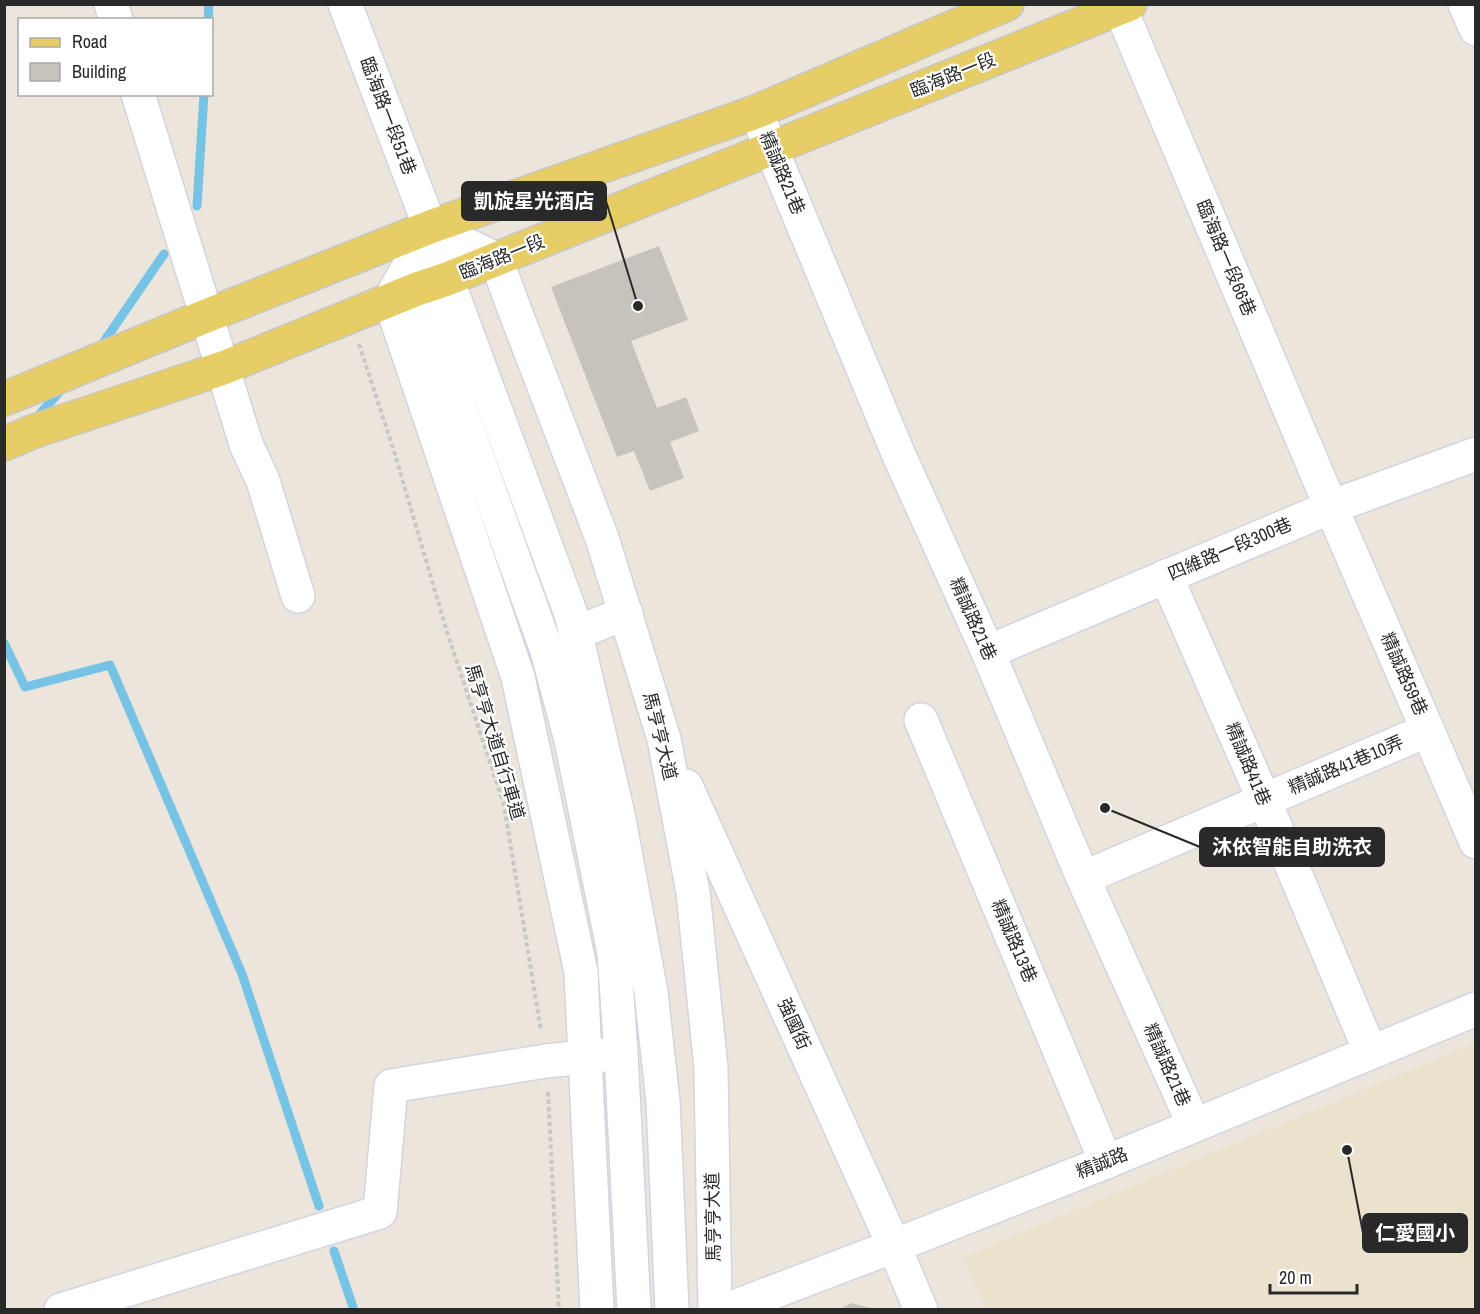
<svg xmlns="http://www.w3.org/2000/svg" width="1480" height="1314" font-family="'Archivo Narrow','Noto Sans TC',sans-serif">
  <rect width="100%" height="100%" fill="#ebe5dc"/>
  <!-- education -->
  <path fill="#ebe2cd" d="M1475,1043V1309H986L963,1257Z"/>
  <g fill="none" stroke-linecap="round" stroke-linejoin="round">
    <!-- stream -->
    <g stroke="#77c3e5" stroke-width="9">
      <path d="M208,20L209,4"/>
      <path d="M197,206L204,94"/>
      <path d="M101,346L164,254"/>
      <path d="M37,417L63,388"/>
      <path d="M4,643L25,687L110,665L242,974L319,1206"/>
      <path d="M334,1251L354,1310"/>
    </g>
  </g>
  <!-- building -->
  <g fill="#c6c2bc">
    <path d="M659,246L688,320L631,341L657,408L686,397L699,431L670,442L684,478L650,491L634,451L617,457L551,287Z"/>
    <path d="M851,1303L874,1309V1310H839Z"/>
  </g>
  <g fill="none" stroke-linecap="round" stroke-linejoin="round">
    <!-- minor casing -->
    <g stroke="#d2d4e1" stroke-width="36">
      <g id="minor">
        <path d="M111,4L116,20"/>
        <path d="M345,4L430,227L447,279L571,614L618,814L651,992L656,1038L663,1101L672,1310"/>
        <path d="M1465,4L1476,29"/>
        <path d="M1120,8L1331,507L1476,842"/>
        <path d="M138,94L246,444L263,481L298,596"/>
        <path d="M756,112L898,453L988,652L1083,878L1194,1125"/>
        <path d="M430,227L496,259L512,303L602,538L664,739L693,892L711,1068L715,1310"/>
        <path d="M430,227L390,300L518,677L581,972L597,1310"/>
        <path d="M423,261L417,289L547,651L571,740L614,953L621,1053L634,1310"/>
        <path d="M1166,576L1264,800L1370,1051"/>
        <path d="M576,633L626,613"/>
        <path d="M988,652L1331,507L1476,454"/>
        <path d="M921,720L1106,1162"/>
        <path d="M686,786L894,1246L921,1310"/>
        <path d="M1083,878L1428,730"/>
        <path d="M61,1310L380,1212L391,1086L546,1061L604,1055"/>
        <path d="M726,1310L894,1246L1106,1162L1476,1009"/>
      </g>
    </g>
    <!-- major casing -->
    <g stroke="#c7c7c7" stroke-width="36">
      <g id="major">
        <path d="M4,399L206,316L430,227L756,112L1007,4"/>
        <path d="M4,444L32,432L223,368L417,289L447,279L1130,4"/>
      </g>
    </g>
    <!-- path -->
    <g stroke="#c7c7c7" stroke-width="4" stroke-dasharray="4.5 3" stroke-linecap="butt">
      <path d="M359,344L394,451L447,632L504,805L541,1031"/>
      <path d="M548,1092L559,1310"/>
    </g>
    <!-- minor -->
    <use href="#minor" stroke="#fff" stroke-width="33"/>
    <!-- major -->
    <use href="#major" stroke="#e6cd66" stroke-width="33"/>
  </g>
  <g text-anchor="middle" stroke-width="4.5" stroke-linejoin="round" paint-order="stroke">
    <!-- street labels -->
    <g font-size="18" fill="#292929" stroke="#fff">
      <text transform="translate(953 75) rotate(-22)" y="6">臨海路一段</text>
      <text transform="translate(388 116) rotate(69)" y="6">臨海路一段51巷</text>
      <text transform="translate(782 173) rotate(67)" y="6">精誠路21巷</text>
      <text transform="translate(502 257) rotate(-22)" y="6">臨海路一段</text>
      <text transform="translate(1226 258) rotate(67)" y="6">臨海路一段66巷</text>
      <text transform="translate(1230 549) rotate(-23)" y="6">四維路一段300巷</text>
      <text transform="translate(973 619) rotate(66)" y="6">精誠路21巷</text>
      <text transform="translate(1404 674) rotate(66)" y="6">精誠路59巷</text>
      <text transform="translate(660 736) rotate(76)" y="6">馬亨亨大道</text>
      <text transform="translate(495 742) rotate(73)" y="6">馬亨亨大道自行車道</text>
      <text transform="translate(1248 764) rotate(67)" y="6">精誠路41巷</text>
      <text transform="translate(1346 765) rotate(-23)" y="6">精誠路41巷10弄</text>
      <text transform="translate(1014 941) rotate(67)" y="6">精誠路13巷</text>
      <text transform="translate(794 1024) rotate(66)" y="6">強國街</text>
      <text transform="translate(1167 1065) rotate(66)" y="6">精誠路21巷</text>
      <text transform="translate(1102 1163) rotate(-22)" y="6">精誠路</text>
      <text transform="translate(713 1217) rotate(-91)" y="6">馬亨亨大道</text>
    </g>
  </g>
  <!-- callouts -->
  <path fill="none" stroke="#292929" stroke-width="2" d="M638 306L606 201M1105 808L1200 847M1347 1150L1363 1233"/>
  <g fill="#292929" stroke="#fff" stroke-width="2">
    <circle cx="638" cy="306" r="6"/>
    <circle cx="1105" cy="808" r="6"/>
    <circle cx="1347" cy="1150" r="6"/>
  </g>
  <g fill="#292929" stroke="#292929" stroke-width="2">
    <rect x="462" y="182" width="144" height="38" rx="6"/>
    <rect x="1200" y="828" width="184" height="38" rx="6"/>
    <rect x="1363" y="1214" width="104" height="38" rx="6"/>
  </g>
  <g font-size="20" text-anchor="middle" font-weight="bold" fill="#fff">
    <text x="534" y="208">凱旋星光酒店</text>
    <text x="1292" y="854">沐依智能自助洗衣</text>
    <text x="1415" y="1240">仁愛國小</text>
  </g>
  <!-- border -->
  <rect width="1480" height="1314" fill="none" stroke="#292929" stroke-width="12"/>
  <!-- legend -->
  <rect x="18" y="18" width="195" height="78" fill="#ffffff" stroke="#a9a9a9" stroke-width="1.5"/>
  <rect x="30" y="38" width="30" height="9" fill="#e6cd66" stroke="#a9a9a9" stroke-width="1.5"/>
  <text x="72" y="48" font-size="18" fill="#292929">Road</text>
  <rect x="30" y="63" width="30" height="18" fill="#c6c2bc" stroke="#a9a9a9" stroke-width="1.5"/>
  <text x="72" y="78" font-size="18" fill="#292929">Building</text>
  <!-- scale -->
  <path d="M1270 1284v9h87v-9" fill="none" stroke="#292929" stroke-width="3"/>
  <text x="1279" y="1284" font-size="18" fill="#292929" stroke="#ffffff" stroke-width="4.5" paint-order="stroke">20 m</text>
</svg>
